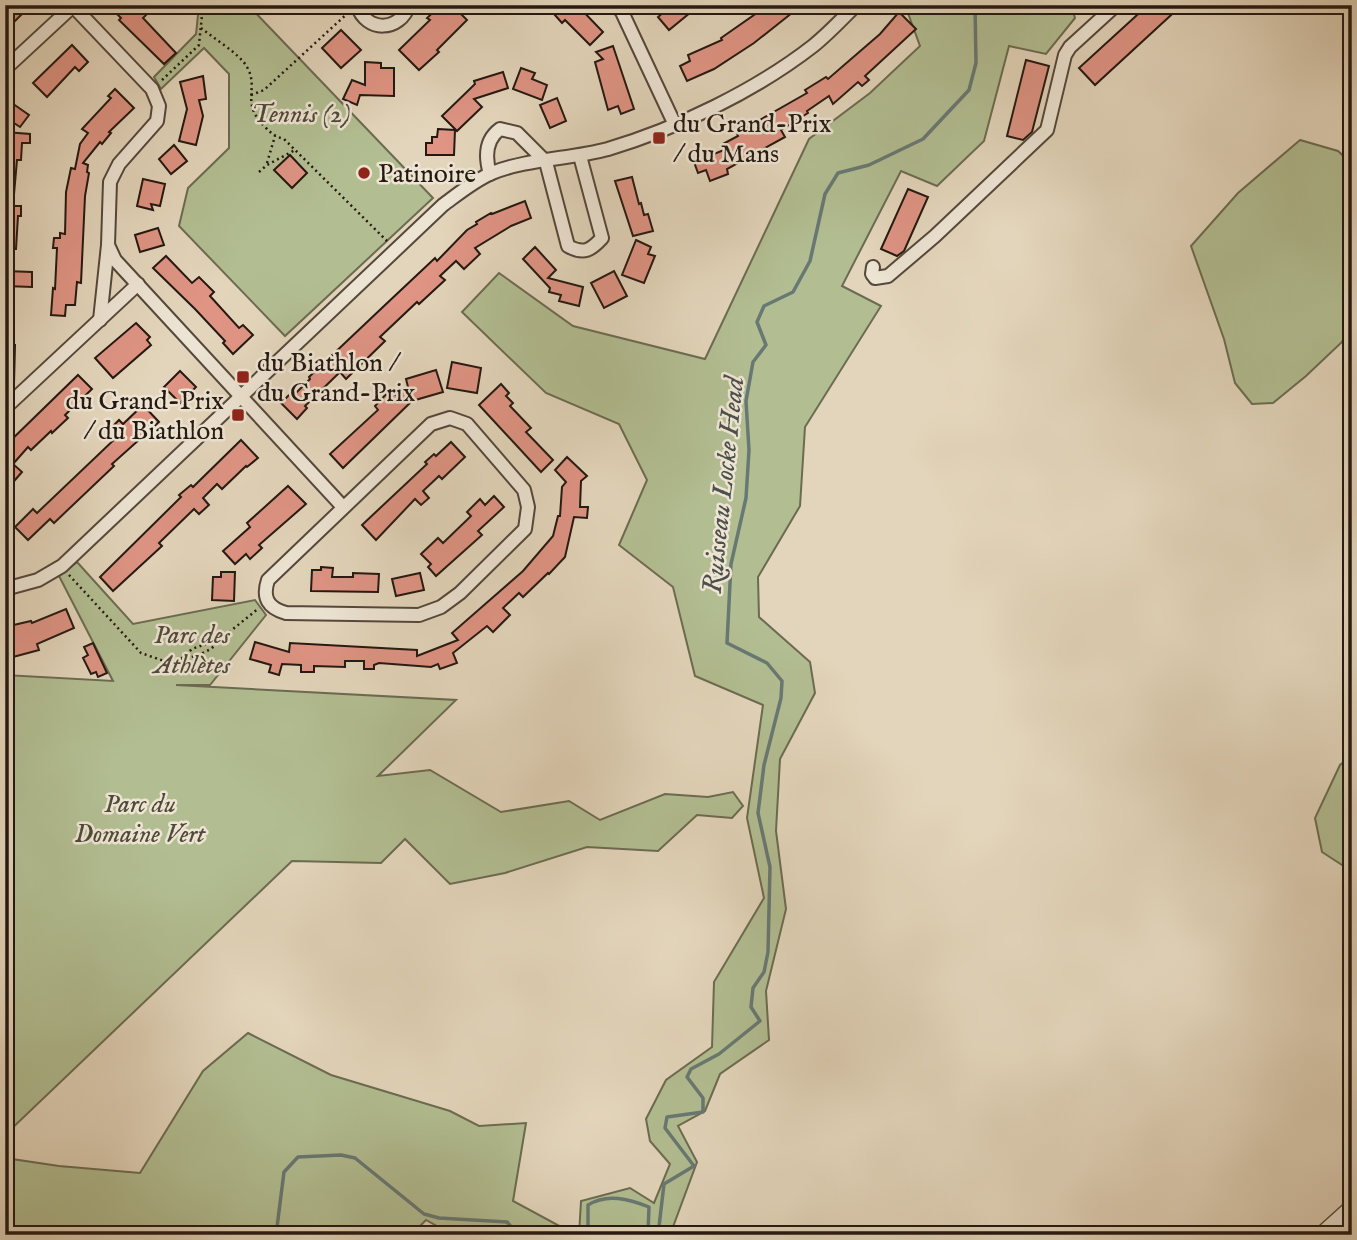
<svg xmlns="http://www.w3.org/2000/svg" width="1357" height="1240" font-family="'IM FELL English',serif">
  <rect width="100%" height="100%" fill="#e3d5bb"/>
  <filter id="stains"><feTurbulence type="fractalNoise" baseFrequency=".00286" numOctaves="4"/><feColorMatrix values="0 0 0 0 .2 0 0 0 0 .09 0 0 0 0 .02 0 0 0 .5 -.17"/></filter>
  <radialGradient id="worn" r=".72"><stop offset=".6" stop-color="#630" stop-opacity="0"/><stop offset="1" stop-color="#630" stop-opacity=".3"/></radialGradient>
  <!-- green -->
  <g fill="#b2be92" stroke="#6b6b52" stroke-width="2">
    <path d="M199,5H248L433,198L285,336L179,226L188,188L229,148V74L204,48L161,89L154,77L196,34Z"/>
    <path d="M905,5H1071L1075,18L1046,54L1009,46L984,141L937,186L901,171L842,286L881,306L805,427L800,506L758,577L759,617L810,662L815,693L780,759L776,831L786,909L766,991L769,1040L720,1074L705,1111L678,1126L697,1162L670,1235H579L581,1201L630,1188L654,1203L670,1164L650,1141L646,1119L666,1080L712,1047L714,982L764,898L747,818L763,705L695,676L673,587L619,545L647,480L619,424L546,393L462,312L499,273L573,326L705,359L809,139L870,93L920,46Z"/>
    <path d="M1300,140L1338,151L1352,164V317L1342,342L1306,376L1273,403L1252,404L1235,383L1224,339L1191,246L1238,193Z"/>
    <path d="M77,562L133,624L255,600L266,615L210,685H176L456,700L378,776L430,770L501,812L569,801L600,820L665,794L708,797L733,792L743,806L732,818L697,815L658,851L587,847L505,873L450,884L405,839L381,863L292,861L5,1135V675L113,681L59,576Z"/>
    <path d="M1352,755V862L1342,865L1322,852L1315,818L1340,765Z"/>
    <path d="M248,1033L331,1075L450,1111L479,1126L526,1123L513,1201L576,1235H453L426,1220L411,1235H5V1158L59,1166L140,1173L203,1071Z"/>
  </g>
  <g fill="none" stroke-linecap="round" stroke-linejoin="round">
    <!-- stream -->
    <g stroke="#687873" stroke-width="3.5">
      <path d="M957,5L960,9L974,7"/>
      <path d="M242,1235H259"/>
      <path d="M276,1235L284,1172L298,1157L341,1155L355,1158L424,1214L439,1218L507,1222L518,1235"/>
      <path d="M588,1235V1205C607,1193 629,1199 649,1207L648,1233L651,1235"/>
      <path d="M658,1235L664,1184L694,1166L665,1128L667,1117L703,1112V1098L687,1077L691,1069L719,1054L760,1021L751,1007L753,988L764,972L768,952L770,867L758,813L764,765L781,698L782,681L767,663L727,643L731,564L746,498L749,450L746,401L753,362L766,345L757,322L764,306L793,292L810,261L825,194L838,173L869,165L923,139L969,90L976,63L975,5"/>
    </g>
  </g>
  <!-- building -->
  <g fill="#df9484" stroke="#241811" stroke-width="2">
    <path d="M5,5H31L12,24L5,16Z"/>
    <path d="M108,5H136L146,15L143,18L176,53L164,64L119,20L121,18Z"/>
    <path d="M441,5H452L467,20L437,50L439,52L419,70L399,50L430,20L427,18Z"/>
    <path d="M546,5H577L603,32L590,45L565,20L562,23Z"/>
    <path d="M672,5H686L691,12L669,30L658,17Z"/>
    <path d="M775,5H802L754,43L714,69L687,81L680,66L690,61L688,55L722,40L721,38L764,8L767,12Z"/>
    <path d="M1148,5H1182L1095,85L1079,68Z"/>
    <path d="M899,12L916,29L865,76L869,80L862,86L858,82L833,104L829,96L807,111L808,113L781,130L785,137L727,169L728,174L710,181L706,170L698,173L694,162L724,150L721,145L738,136L737,133L807,93L805,90L826,77L828,79L880,34Z"/>
    <path d="M341,30L361,50L341,68L322,48Z"/>
    <path d="M72,45L88,62L79,71L75,67L47,97L33,83Z"/>
    <path d="M613,46L634,109L621,114L618,106L608,110L595,62L603,59L596,52Z"/>
    <path d="M1026,60L1049,66L1032,132L1023,140L1007,136Z"/>
    <path d="M365,62L381,63V68H394V96L360,95L357,105L343,99L352,80L365,85Z"/>
    <path d="M521,68L535,73L532,79L547,85L542,100L513,89Z"/>
    <path d="M503,72L508,88L474,99L482,107L457,131L442,116L475,84L474,81Z"/>
    <path d="M203,76L206,99L199,100L203,116L196,145L179,141L187,109L180,82Z"/>
    <path d="M115,89L134,108L109,132L111,133L102,144L100,142L83,163L88,165L87,172L89,173L85,196L81,283L77,282L75,305H66L65,316L51,315L53,288L55,289L57,248H53L54,238H60V233L65,234L66,192L71,168L75,169L80,144L88,133L82,129L111,98L108,96Z"/>
    <path d="M557,98L566,121L550,128L540,105Z"/>
    <path d="M9,101L29,115L20,127L5,117V106Z"/>
    <path d="M438,129L455,130L454,155H426V143H432V137H437Z"/>
    <path d="M5,132L30,134V143H22L21,160H17L13,206H21V216H18L16,249H5Z"/>
    <path d="M174,145L187,161L171,174L159,159Z"/>
    <path d="M290,155L307,173L292,188L274,170Z"/>
    <path d="M632,177L639,204L641,203L644,215L648,214L653,231L633,236L615,181Z"/>
    <path d="M143,179L165,184L160,206L151,204L153,210L137,206Z"/>
    <path d="M908,189L928,197L904,251L897,256L881,249Z"/>
    <path d="M525,201L531,218L511,226L475,248L480,254L464,269L456,261L440,276L445,280L419,304L417,302L380,337L385,341L346,379L340,372L305,406L307,408L297,419L281,403L292,392L294,395L310,379L309,377L384,306L435,258L437,261L467,230L477,224L476,222L491,213L492,214Z"/>
    <path d="M158,228L164,245L140,252L135,235Z"/>
    <path d="M636,240L651,247L648,254L655,256L644,283L622,275Z"/>
    <path d="M535,247L556,270L548,278L583,287L579,306L559,301L561,295L549,292L550,288L523,259Z"/>
    <path d="M166,256L192,283L199,277L214,292L210,296L239,328L243,325L253,335L233,354L223,343L225,341L195,309L153,268Z"/>
    <path d="M5,271L32,272V287L5,286Z"/>
    <path d="M614,271L627,296L604,308L591,283Z"/>
    <path d="M136,323L150,337L147,340L151,345L113,378L95,358Z"/>
    <path d="M5,344L15,345L14,384H5Z"/>
    <path d="M452,362L481,368L477,393L447,388Z"/>
    <path d="M436,370L443,392L412,401L343,468L330,454L378,410L375,406L390,390L398,397L408,387L406,379Z"/>
    <path d="M180,371L196,387L180,403L164,387Z"/>
    <path d="M78,375L92,389L65,415L68,418L52,433L51,431L31,450L28,447L13,464L22,472L15,480L5,472V446Z"/>
    <path d="M501,384L509,393L506,396L513,403L510,406L531,428L526,432L553,460L541,472L479,405Z"/>
    <path d="M143,405L159,422L112,464L114,466L54,523L50,519L28,540L15,527L33,509L37,513L119,435L112,427L119,420L123,424Z"/>
    <path d="M241,440L258,458L247,467L246,466L222,489L217,484L203,498L209,505L199,514L194,509L159,543L162,546L113,591L100,577L181,497L179,495L191,485L193,487Z"/>
    <path d="M451,442L465,457L442,479L439,476L423,491L429,498L421,505L415,499L376,540L362,525L427,464L425,462L434,454L436,456Z"/>
    <path d="M567,457L587,476L581,481L580,507H588L587,518L574,517L565,557L549,574L548,573L523,597L519,593L503,608L510,615L493,632L487,626L453,653L457,663L440,669L438,664L431,667L379,663L374,665V669H364V661H345V667L314,666V672H301V665L282,664L279,675L269,672L271,665L250,659L255,642L289,652L290,643L417,650V656L458,640L452,633L523,571L553,536L558,516H560L562,487L566,482L555,470Z"/>
    <path d="M288,486L306,504L259,545L262,548L250,559L246,554L235,564L223,551L250,527L247,523Z"/>
    <path d="M494,496L504,507L478,531L482,535L436,576L428,567L431,564L421,554L438,538L443,543L471,516L467,512L480,499L485,505Z"/>
    <path d="M321,567L333,568L332,577H353V573L379,574L378,592L311,591L312,570H321Z"/>
    <path d="M221,572H235L234,601L212,600L213,577H221Z"/>
    <path d="M420,573L424,590L396,596L392,579Z"/>
    <path d="M66,609L74,628L37,644L39,650L13,657L5,627L31,621L32,623Z"/>
    <path d="M93,643L107,673L98,677L96,672L91,674L83,658L88,655L84,647Z"/>
  </g>
  <g fill="none" stroke-linecap="round" stroke-linejoin="round">
    <!-- minor casing -->
    <g stroke="#54473c" stroke-width="16">
      <g id="minor">
        <path d="M72,5L152,89L159,106L157,121L119,164L110,182L108,245L115,260L343,507"/>
        <path d="M357,5C366,33 400,32 409,5"/>
        <path d="M616,5L622,12L675,125"/>
        <path d="M5,69L73,6"/>
        <path d="M490,174C485,157 485,140 500,129L517,133L546,162L568,246C584,255 591,250 602,238L580,156"/>
        <path d="M873,267L872,274L875,278L888,276L935,236L1047,130L1065,55L1070,47L1116,5"/>
        <path d="M100,320L108,245"/>
        <path d="M5,408L138,284"/>
        <path d="M450,418L467,424L524,490L528,507L525,529L460,593L441,607L419,615L286,613C268,608 262,598 268,580L431,424Z"/>
        <path d="M5,589L38,580L62,566L443,205C458,194 475,180 492,173C526,159 571,159 608,149C678,128 755,91 813,46C828,34 842,19 856,5"/>
      </g>
    </g>
    <!-- tertiary casing -->
    <g stroke="#54473c" stroke-width="19">
      <path id="tertiary" d="M1322,1235L1352,1208"/>
    </g>
    <!-- path -->
    <g stroke="#241811" stroke-width="2.5" stroke-dasharray="2 3.5" stroke-linecap="butt">
      <path d="M201,28C213,38 240,54 247,67C260,90 239,102 266,128C272,134 276,137 284,139L387,241"/>
      <path d="M162,80L199,45L203,5"/>
      <path d="M251,95L264,90L349,12"/>
      <path d="M267,163L275,136"/>
      <path d="M259,172L267,165L295,150"/>
      <path d="M69,575L141,653L164,661L181,659L192,649L222,638L259,608"/>
      <path d="M181,659C195,657 211,652 220,640"/>
    </g>
    <!-- minor -->
    <use href="#minor" stroke="#ede4d3" stroke-width="12"/>
    <!-- tertiary -->
    <use href="#tertiary" stroke="#ede4d3" stroke-width="16"/>
  </g>
  <!-- markers -->
  <g fill="#8f2418" stroke="#ede4d3" stroke-width="2.5">
    <rect x="652" y="131" width="14" height="14" rx="3.5"/>
    <circle cx="364" cy="173" r="7"/>
    <rect x="236" y="370" width="14" height="14" rx="3.5"/>
    <rect x="231" y="408" width="14" height="14" rx="3.5"/>
  </g>
  <g text-anchor="middle" stroke-width="5" stroke-linejoin="round" paint-order="stroke">
    <!-- park labels -->
    <g font-size="26" font-style="italic" fill="#4f4a38" stroke="#ede4d3">
      <text x="301" y="122">Tennis (2)</text>
      <text x="192" y="643">Parc des<tspan x="192" dy="30">Athlètes</tspan></text>
      <text x="140" y="812">Parc du<tspan x="140" dy="30">Domaine Vert</tspan></text>
    </g>
    <!-- poi labels -->
    <g font-size="26" fill="#241811" stroke="#ede4d3" text-anchor="start">
      <text x="673" y="132">du Grand-Prix<tspan x="673" dy="30">/ du Mans</tspan></text>
      <text x="378" y="182">Patinoire</text>
      <text x="257" y="371">du Biathlon /<tspan x="257" dy="30">du Grand-Prix</tspan></text>
      <text x="224" y="409" text-anchor="end">du Grand-Prix<tspan x="224" dy="30">/ du Biathlon</tspan></text>
    </g>
    <!-- water labels -->
    <g font-size="28" font-style="italic" fill="#4c504a" stroke="#ede4d3">
      <text transform="translate(722 485) rotate(-84)" y="10">Ruisseau Locke Head</text>
    </g>
  </g>
  <!-- margin -->
  <rect width="1357" height="1240" fill="none" stroke="#e3d5bb" stroke-width="28"/>
  <rect x="7" y="7" width="1343" height="1226" fill="none" stroke="#241811" stroke-width="3.5"/>
  <rect x="14" y="14" width="1329" height="1212" fill="none" stroke="#241811" stroke-width="2"/>
  <rect width="100%" height="100%" filter="url(#stains)"/>
  <rect width="100%" height="100%" fill="url(#worn)"/>
</svg>
